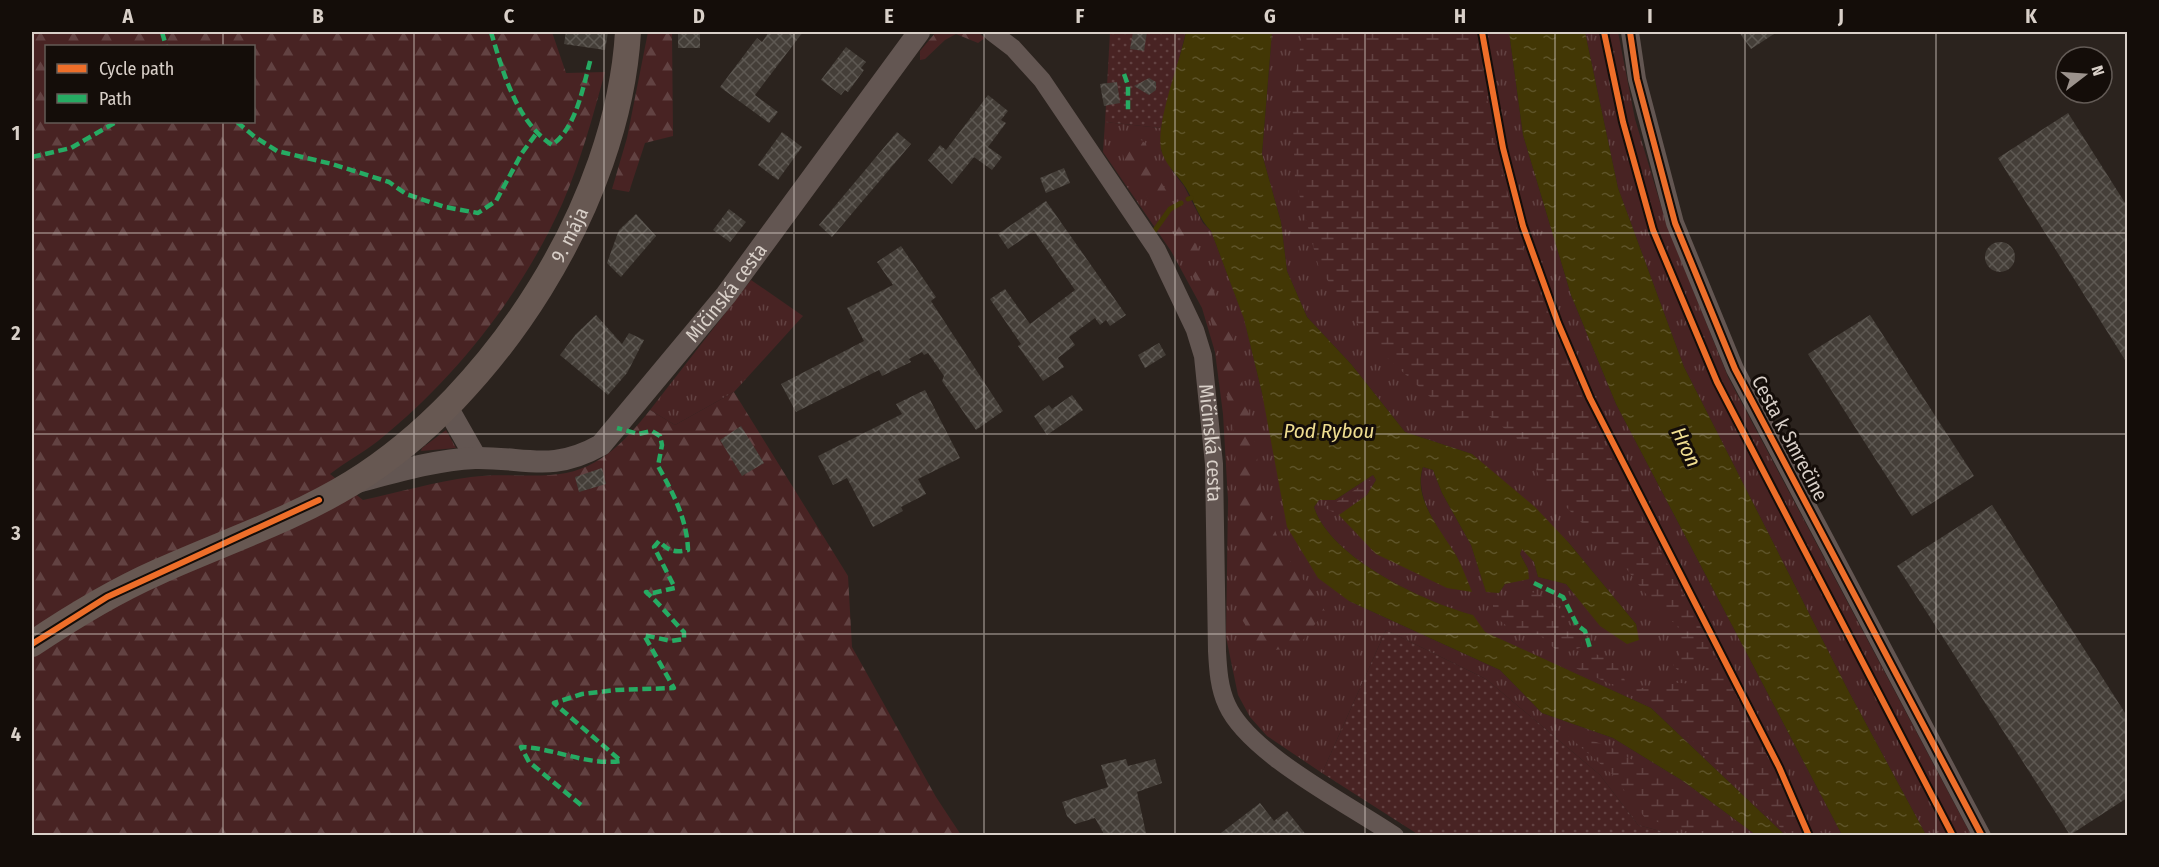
<svg xmlns="http://www.w3.org/2000/svg" width="2159" height="867" font-family="'Fira Sans Condensed',sans-serif">
  <defs>
    <pattern id="grass-tufts" width="24" height="20" patternUnits="userSpaceOnUse" patternTransform="scale(1.5)"><rect width="24" height="20" fill="#482323"/><path d="M3 7l-1-3M5 7V3M7 7l1-3M15 17l-1-3M17 17v-4M19 17l1-3" fill="none" stroke="#624242"/></pattern>
    <pattern id="forest-firs" width="22" height="20" patternUnits="userSpaceOnUse" patternTransform="scale(1.5)"><rect width="22" height="20" fill="#482323"/><path d="M5 1l3.5 6h-7zM16 11l3.5 6h-7z" fill="#624242"/></pattern>
    <pattern id="wetland-marsh" width="20" height="14" patternUnits="userSpaceOnUse" patternTransform="scale(1.5)"><rect width="20" height="14" fill="#482323"/><path d="M1 5h8M5 5V1M11 12h8M15 12V8" fill="none" stroke="#624242"/></pattern>
    <pattern id="garden-dots" width="8" height="8" patternUnits="userSpaceOnUse" patternTransform="scale(1.5)"><rect width="8" height="8" fill="#482323"/><path d="M2 2h.1M6 6h.1" fill="none" stroke="#624242" stroke-width="1.8" stroke-linecap="round"/></pattern>
    <pattern id="water-ripples" width="26" height="14" patternUnits="userSpaceOnUse" patternTransform="scale(1.5)"><rect width="26" height="14" fill="#423705"/><path d="M2 4q2-2 4 0t4 0M15 11q2-2 4 0t4 0" fill="none" stroke="#5d5328"/></pattern>
    <pattern id="building-cross-hatch" width="8" height="8" patternUnits="userSpaceOnUse" patternTransform="scale(1.5)"><rect width="8" height="8" fill="#443e38"/><path d="M0 0l8 8M0 8l8-8" fill="none" stroke="#5e5953"/></pattern>
  </defs>
  <rect width="100%" height="100%" fill="#2b231e"/>
  <!-- grass -->
  <g fill="url(#grass-tufts)">
    <path d="M1272,32H1509L1523,135L1571,295L1616,404L1842,835H1785L1651,708L1484,632L1472,615C1424,602 1330,558 1314,507L1319,500H1335L1373,475L1376,480L1367,495L1340,515L1458,559C1442,533 1413,499 1423,467L1433,470L1442,493L1471,545L1486,591L1499,593L1505,584L1528,569L1520,554L1522,548L1534,562L1538,577L1566,584L1601,626L1638,640L1636,624L1569,543L1472,454L1405,432L1351,364L1307,317L1287,271L1281,222L1262,154Z"/>
    <path d="M1585,32H1618L1635,119L1667,226L1728,377L1971,835H1926L1849,692L1684,367L1618,188Z"/>
    <path d="M1105,122L1161,128V150L1173,172L1184,186L1203,223L1211,231L1244,318L1262,393L1349,601L1500,670L1542,713L1613,738L1683,781L1756,835H1675L1638,825L1600,775L1486,679L1386,630L1322,773L1267,736L1250,717L1238,695L1226,637L1228,500L1223,414L1215,352L1202,308L1171,251L1103,152Z"/>
    <path d="M751,280L803,316L734,392L675,425L650,410Z"/>
    <path d="M446,430L456,448L421,451L422,448Z"/>
  </g>
  <!-- forest -->
  <g fill="url(#forest-firs)" fill-rule="evenodd">
    <path d="M32,32H552L566,73L605,72C593,116 581,160 563,202C522,294 457,377 378,441C363,453 345,462 330,474L363,500C399,492 435,482 471,477C498,473 523,477 550,475C595,473 623,444 650,410L675,425L734,392L848,576L852,647L936,797L961,835H32ZM46,46H254V122H46Z"/>
    <path d="M648,32H672L673,136L645,143L629,192L612,189L627,138Z"/>
    <path d="M936,32H978L985,38L978,43L956,34L945,40L925,59L920,60V51Z"/>
    <path d="M1134,134L1146,144L1152,167L1170,197L1166,207L1152,205L1125,163L1120,142Z"/>
    <path d="M1177,223L1196,244L1221,311L1230,324L1255,442L1262,496L1282,549L1325,611L1297,648L1262,651L1239,615L1235,440L1219,348L1203,294L1172,240Z"/>
  </g>
  <!-- wetland -->
  <g fill="url(#wetland-marsh)">
    <path d="M1303,32H1476L1495,144L1522,248L1592,421L1713,651L1692,668L1680,673L1673,665L1679,658L1681,637L1677,625L1660,612L1621,562L1542,483L1527,447L1488,415L1463,427L1371,343L1319,268L1295,179L1292,93Z"/>
    <path d="M1370,480L1371,483C1363,495 1349,509 1335,513L1323,507L1333,504Z"/>
    <path d="M1536,592L1562,610L1567,623L1582,636L1581,647C1561,658 1554,649 1539,634H1517L1493,615V605C1509,601 1519,595 1536,592Z"/>
    <path d="M1592,653C1607,657 1621,665 1625,681L1638,689L1666,682L1694,684L1705,676L1706,668L1717,658L1793,807L1803,835H1788L1656,705L1571,666L1582,662Z"/>
    <path d="M1560,729L1610,747L1676,785L1744,835H1699L1645,818L1612,774Z"/>
  </g>
  <!-- garden -->
  <g fill="url(#garden-dots)">
    <path d="M1110,32H1186L1161,128L1105,122Z"/>
    <path d="M1386,630L1486,679L1600,775L1638,825L1675,835H1419L1322,773Z"/>
  </g>
  <!-- water -->
  <g fill="url(#water-ripples)">
    <path d="M1186,32H1272L1262,154L1281,222L1287,271L1307,317L1351,364L1405,432L1472,454L1535,507L1569,543L1636,624L1639,640L1627,644L1600,626L1566,584L1538,577L1534,562L1522,549L1520,554L1528,569L1529,579L1505,584L1499,593L1486,592L1471,545L1442,493L1433,470L1423,467C1412,499 1442,531 1457,557C1463,568 1467,580 1472,592L1447,588L1376,554L1339,515L1367,495L1376,480L1373,475L1335,500H1319L1314,507C1330,558 1424,602 1473,615L1485,632L1651,708L1785,835H1756L1683,781L1613,738L1542,713L1500,670L1349,601L1318,578L1287,527L1262,393L1244,319L1211,231C1199,219 1195,203 1186,188C1178,175 1164,164 1161,149C1156,121 1180,62 1186,32Z"/>
    <path d="M1509,32H1585L1618,188L1684,367L1849,692L1926,835H1842L1616,404L1571,295L1523,135Z"/>
  </g>
  <g fill="none" stroke-linecap="round" stroke-linejoin="round">
    <!-- stream -->
    <g stroke="#423705" stroke-width="5">
      <path d="M1188,199L1191,198"/>
      <path d="M1155,230L1170,209L1181,203"/>
    </g>
  </g>
  <!-- building -->
  <g fill="url(#building-cross-hatch)">
    <path d="M566,32H608L605,50L564,44Z"/>
    <rect x="678" y="32" width="22" height="16"/>
    <path d="M769,32H803L755,95L778,112L769,123L720,87L757,38L762,42Z"/>
    <path d="M1133,32H1147L1144,51L1130,49Z"/>
    <path d="M1739,32H1777L1751,49Z"/>
    <path d="M846,47L866,62L861,68L864,70L848,92L845,90L841,95L821,80Z"/>
    <path d="M1149,78L1156,82V90L1149,95L1134,86Z"/>
    <path d="M1117,82L1120,103L1104,106L1100,84Z"/>
    <path d="M988,95L1008,111L1001,120L1006,123L988,147L1002,157L992,170L974,157L952,184L928,160L940,145L946,150Z"/>
    <path d="M2068,113L2127,206V363L1998,158Z"/>
    <path d="M782,132L802,147L778,180L758,165Z"/>
    <path d="M897,132L911,144L832,237L819,225Z"/>
    <path d="M1064,168L1070,183L1046,193L1040,178Z"/>
    <path d="M1046,201L1126,315L1110,326L1106,320L1100,325L1095,318L1069,337L1075,345L1058,358L1064,367L1043,381L1018,346L1021,344L990,299L1005,289L1030,324L1075,290L1034,231L1008,249L998,234Z"/>
    <path d="M729,209L746,222L730,242L713,230Z"/>
    <path d="M636,214L656,236L621,277L607,263L619,230Z"/>
    <circle cx="2000" cy="257" r="15"/>
    <path d="M901,246L936,297L931,301L1003,411L976,430L942,381L944,376L928,353L924,355L922,352L909,359L911,362L882,376L879,370L796,412L781,384L864,341L847,308L893,285L877,262Z"/>
    <path d="M596,315L622,344L629,333L644,340L627,373L608,395L560,355L576,334Z"/>
    <path d="M1870,315L1974,476L1912,516L1808,354Z"/>
    <path d="M1159,343L1166,355L1145,368L1138,355Z"/>
    <path d="M925,390L960,458L918,479L926,494L901,507L903,511L873,527L847,478L833,485L818,456L902,414L896,404Z"/>
    <path d="M1072,395L1083,410L1047,435L1034,416L1049,405L1052,409Z"/>
    <path d="M741,426L764,463L742,476L720,440Z"/>
    <path d="M602,468L606,484L579,492L575,477Z"/>
    <path d="M1992,505L2127,716V798L2070,835L1897,566Z"/>
    <path d="M1126,759L1128,766L1155,759L1162,783L1137,792L1146,833L1105,836L1095,818L1075,824L1067,816L1062,802L1108,787L1101,765Z"/>
    <path d="M1260,803L1274,821L1287,811L1307,836H1217Z"/>
  </g>
  <g fill="none" stroke-linecap="round" stroke-linejoin="round">
    <!-- minor -->
    <g stroke="#635652" stroke-width="18">
      <path id="s1" d="M992,32L1013,48L1042,80L1157,250L1195,330L1203,356L1214,464L1217,651C1218,669 1219,688 1227,705C1249,754 1348,804 1395,836"/>
      <path d="M1630,32L1637,79L1675,223L1735,369L1982,836"/>
    </g>
    <!-- tertiary -->
    <g stroke="#635652" stroke-width="22">
      <path d="M447,407L476,458"/>
      <path id="s2" d="M357,482C395,472 435,460 475,458C526,457 551,473 601,445L726,295L919,32"/>
    </g>
    <!-- secondary -->
    <path stroke="#675852" stroke-width="26" id="s3" d="M32,644C72,617 113,592 158,572C222,543 292,520 352,483C496,394 618,202 628,32"/>
    <!-- quiet -->
    <g stroke="#26ab63" stroke-width="4.5" stroke-dasharray="9 4.5" stroke-linecap="butt">
      <path d="M162,32L166,46"/>
      <path d="M491,32C503,72 516,121 552,145C577,127 583,86 591,58"/>
      <path d="M1124,74L1128,85V110"/>
      <path d="M237,122L255,137L277,151L332,164L389,182L406,194L445,207L478,213L496,201L522,153L536,134"/>
      <path d="M32,157L71,148L116,122"/>
      <path d="M1534,583L1563,597L1577,625L1585,631L1590,648"/>
      <path d="M581,805L529,762L521,747C555,748 587,766 621,761L554,703L582,694L616,690L674,688L644,635L671,641L684,639V632C671,619 661,605 646,592L653,593L675,588L654,547L659,541C668,551 675,553 688,550C687,519 673,493 658,466L662,445L660,436L652,431L638,434L617,428"/>
    </g>
    <!-- cycleway casing -->
    <g stroke="#140d09" stroke-width="10">
      <g id="cycleway">
        <path d="M1482,32L1503,148L1523,226L1558,323L1590,398L1779,767L1809,836"/>
        <path d="M1604,32L1623,122L1653,230L1717,382L1953,836"/>
        <path d="M1630,32L1637,79L1675,223L1735,369L1982,836"/>
        <path d="M32,644L107,597L319,500"/>
      </g>
    </g>
    <!-- cycleway -->
    <use href="#cycleway" stroke="#ee6e29" stroke-width="6"/>
  </g>
  <!-- grid -->
  <path fill="none" stroke="#d9d0c9" stroke-width="1.5" stroke-opacity="0.55" d="M223,32V46M414,32V836M604,32V836M794,32V836M984,32V836M1175,32V836M1365,32V836M1555,32V836M1745,32V836M1936,32V836M223,122V836M32,233H2128M32,434H2128M32,634H2128"/>
  <g text-anchor="middle" stroke-width="6" stroke-linejoin="round" paint-order="stroke">
    <!-- street labels -->
    <g font-size="20" fill="#d9d0c9" stroke="#140d09">
      <text dy="7" stroke="none"><textPath href="#s3" startOffset="693">9. mája</textPath></text>
      <text dy="7" stroke="none"><textPath href="#s2" startOffset="447">Mičinská cesta</textPath></text>
      <text transform="translate(1790 438) rotate(62)" y="7">Cesta k Smrečine</text>
      <text dy="7" stroke="none"><textPath href="#s1" startOffset="478">Mičinská cesta</textPath></text>
    </g>
    <!-- water labels -->
    <g font-size="21" font-style="italic" fill="#efdd90" stroke="#140d09">
      <text x="1329" y="438">Pod Rybou</text>
      <text transform="translate(1686 447) rotate(64)" y="7">Hron</text>
    </g>
  </g>
  <!-- border -->
  <rect width="2159" height="867" fill="none" stroke="#140d09" stroke-width="66"/>
  <!-- legend -->
  <rect x="45" y="45" width="210" height="78" fill="#140d09" stroke="#635b56" stroke-width="1.5"/>
  <rect x="57" y="64" width="30" height="9" fill="#ee6e29" stroke="#635b56" stroke-width="1.5"/>
  <text x="99" y="75" font-size="18" fill="#d9d0c9">Cycle path</text>
  <rect x="57" y="94" width="30" height="9" fill="#26ab63" stroke="#635b56" stroke-width="1.5"/>
  <text x="99" y="105" font-size="18" fill="#d9d0c9">Path</text>
  <!-- north arrow -->
  <g transform="translate(2084 75) rotate(73)"><circle r="28" fill="#140d09" stroke="#635b56" stroke-width="1.5"/>
  <path d="M0-4.5L10 22L0 15L-10 22Z" fill="#9c938d"/>
  <text y="-9" font-size="16" font-weight="bold" text-anchor="middle" fill="#d9d0c9">N</text>
  </g>
  <rect x="33" y="33" width="2093" height="801" fill="none" stroke="#d9d0c9" stroke-width="2"/>
  <g font-size="20" text-anchor="middle" font-weight="bold" fill="#d9d0c9">
    <text x="128" y="23">A</text>
    <text x="318" y="23">B</text>
    <text x="509" y="23">C</text>
    <text x="699" y="23">D</text>
    <text x="889" y="23">E</text>
    <text x="1080" y="23">F</text>
    <text x="1270" y="23">G</text>
    <text x="1460" y="23">H</text>
    <text x="1650" y="23">I</text>
    <text x="1841" y="23">J</text>
    <text x="2031" y="23">K</text>
    <text x="16" y="140">1</text>
    <text x="16" y="340">2</text>
    <text x="16" y="540">3</text>
    <text x="16" y="741">4</text>
  </g>
</svg>
